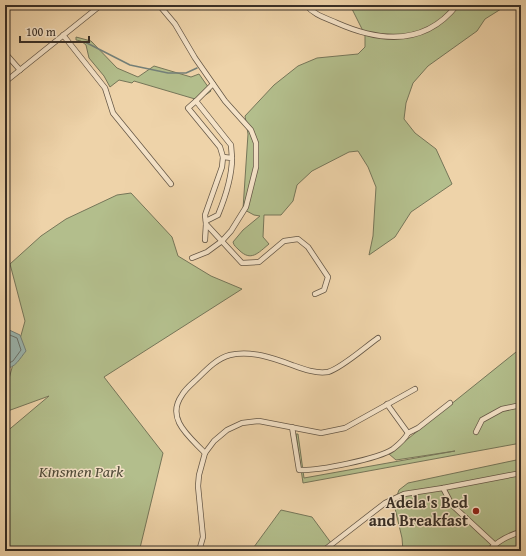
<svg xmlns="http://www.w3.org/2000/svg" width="526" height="556" font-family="'Gentium Book Plus',serif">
  <rect width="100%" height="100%" fill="#eed3a9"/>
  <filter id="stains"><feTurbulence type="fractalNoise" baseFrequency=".005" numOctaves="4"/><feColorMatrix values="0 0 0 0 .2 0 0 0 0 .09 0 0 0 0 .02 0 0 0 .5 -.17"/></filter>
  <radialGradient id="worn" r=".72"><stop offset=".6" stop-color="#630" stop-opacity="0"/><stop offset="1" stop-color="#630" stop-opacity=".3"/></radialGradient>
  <!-- green -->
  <g fill="#b3be8c" stroke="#767659">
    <path d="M350,5H500L501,9L485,19L477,31L428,66L413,83L406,103L404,119L415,133L436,149L452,184L411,212L395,237L369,255L373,236L376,187L368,167L358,151L349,152L312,171L297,185L293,201L281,215H264L263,237L269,244C258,253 251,262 239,250C236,247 234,246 233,242L243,230L260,216L254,215L243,209L248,134L245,116L274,85L298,66L317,58L358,54L365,47V35Z"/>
    <path d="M76,37L91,41L117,68L138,77L154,66L191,77L199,74L211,91L207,94L195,99L134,81L132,83L119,80L110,87L104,76L89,58L86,45L81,41L76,40Z"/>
    <path d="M131,193L172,237L178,256L211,276L242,289L104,377L163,453L140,548L138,551H5V433L49,396L5,412V393L25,321L10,264L41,236L66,219L117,195Z"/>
    <path d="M521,348V443L303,483L296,434H298L304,478L455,451L396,460L389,454Z"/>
    <path d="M521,459V551H403L402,538L394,504L399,490L408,483Z"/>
    <path d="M281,510L312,517L337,551H251Z"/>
  </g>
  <!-- water -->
  <path fill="#9bb6b0" stroke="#748079" d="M5,328L20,335L26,351C20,358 15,369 5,368Z"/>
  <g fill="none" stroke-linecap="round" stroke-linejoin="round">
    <!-- shore -->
    <path stroke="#6a726b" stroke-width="1" d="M5,333L17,338L21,350L13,361L5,365"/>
    <!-- stream -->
    <path stroke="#748079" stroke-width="1.5" d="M85,42L130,65L168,73H186L197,68"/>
    <!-- minor casing -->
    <g stroke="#665847" stroke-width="6">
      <g id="minor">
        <path d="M159,5L175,24L195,58L225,101L251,130L256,143V167L246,207L231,231L222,241L207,252L192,258"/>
        <path d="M306,5C314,15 326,18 337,23C380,42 425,46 457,5"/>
        <path d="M63,35L105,88L113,113L171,184"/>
        <path d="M5,53L20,70"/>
        <path d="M5,82L101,5"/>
        <path d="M196,101L231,145L232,158"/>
        <path d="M223,157L222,167L205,215L206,224L242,263L259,262L284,241L298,239L308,247L328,277L324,290L315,294"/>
        <path d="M206,221L218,215C225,198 232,177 232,158L223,157L220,147L188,108L196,101L213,84"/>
        <path d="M205,240L206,224"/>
        <path d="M292,427L299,470C318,471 378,459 393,449C398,445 405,439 408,433L387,404"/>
        <path d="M476,432L482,420L502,409L521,405"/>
        <path d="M408,433L418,428L450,403"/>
        <path d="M205,453C190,437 165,419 182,395C186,388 193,383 199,377C208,368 218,358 230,355C251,350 273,358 292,365C303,369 316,374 328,372C342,368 365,347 378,338"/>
        <path d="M443,488L452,505L494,544"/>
        <path d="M199,551L203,537L198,486L199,475L205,453L214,441L227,430L242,423L259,421L321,433L345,428L415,389"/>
        <path d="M323,551L385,503L404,494L443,488L521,473"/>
        <path d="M488,551C497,542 509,535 521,532"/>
      </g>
    </g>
    <!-- minor -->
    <use href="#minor" stroke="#f4e2c7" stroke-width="4.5"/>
  </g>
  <!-- markers -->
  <circle fill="#8f2418" stroke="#f4e2c7" stroke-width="1.5" cx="476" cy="511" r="4"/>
  <g text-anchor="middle" stroke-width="3" stroke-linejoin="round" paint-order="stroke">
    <!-- park labels -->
    <g font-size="16" font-style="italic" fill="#514c3a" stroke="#f4e2c7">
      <text x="81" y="477">Kinsmen Park</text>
    </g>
    <!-- poi labels -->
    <g font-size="16" font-weight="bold" fill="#392f26" stroke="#f4e2c7" text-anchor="end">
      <text x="468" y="508">Adela's Bed<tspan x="468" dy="18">and Breakfast</tspan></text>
    </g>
  </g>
  <!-- margin -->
  <rect width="526" height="556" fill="none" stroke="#eed3a9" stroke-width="20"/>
  <rect x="6" y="6" width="514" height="544" fill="none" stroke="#392f26" stroke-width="2"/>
  <rect x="10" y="10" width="506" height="536" fill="none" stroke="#392f26"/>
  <!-- scale -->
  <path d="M20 36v6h69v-6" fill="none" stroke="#392f26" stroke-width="2"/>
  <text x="26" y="36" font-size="12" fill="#392f26" stroke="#f4e2c7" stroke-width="3" paint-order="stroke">100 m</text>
  <rect width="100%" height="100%" filter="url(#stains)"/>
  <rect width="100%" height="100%" fill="url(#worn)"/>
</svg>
